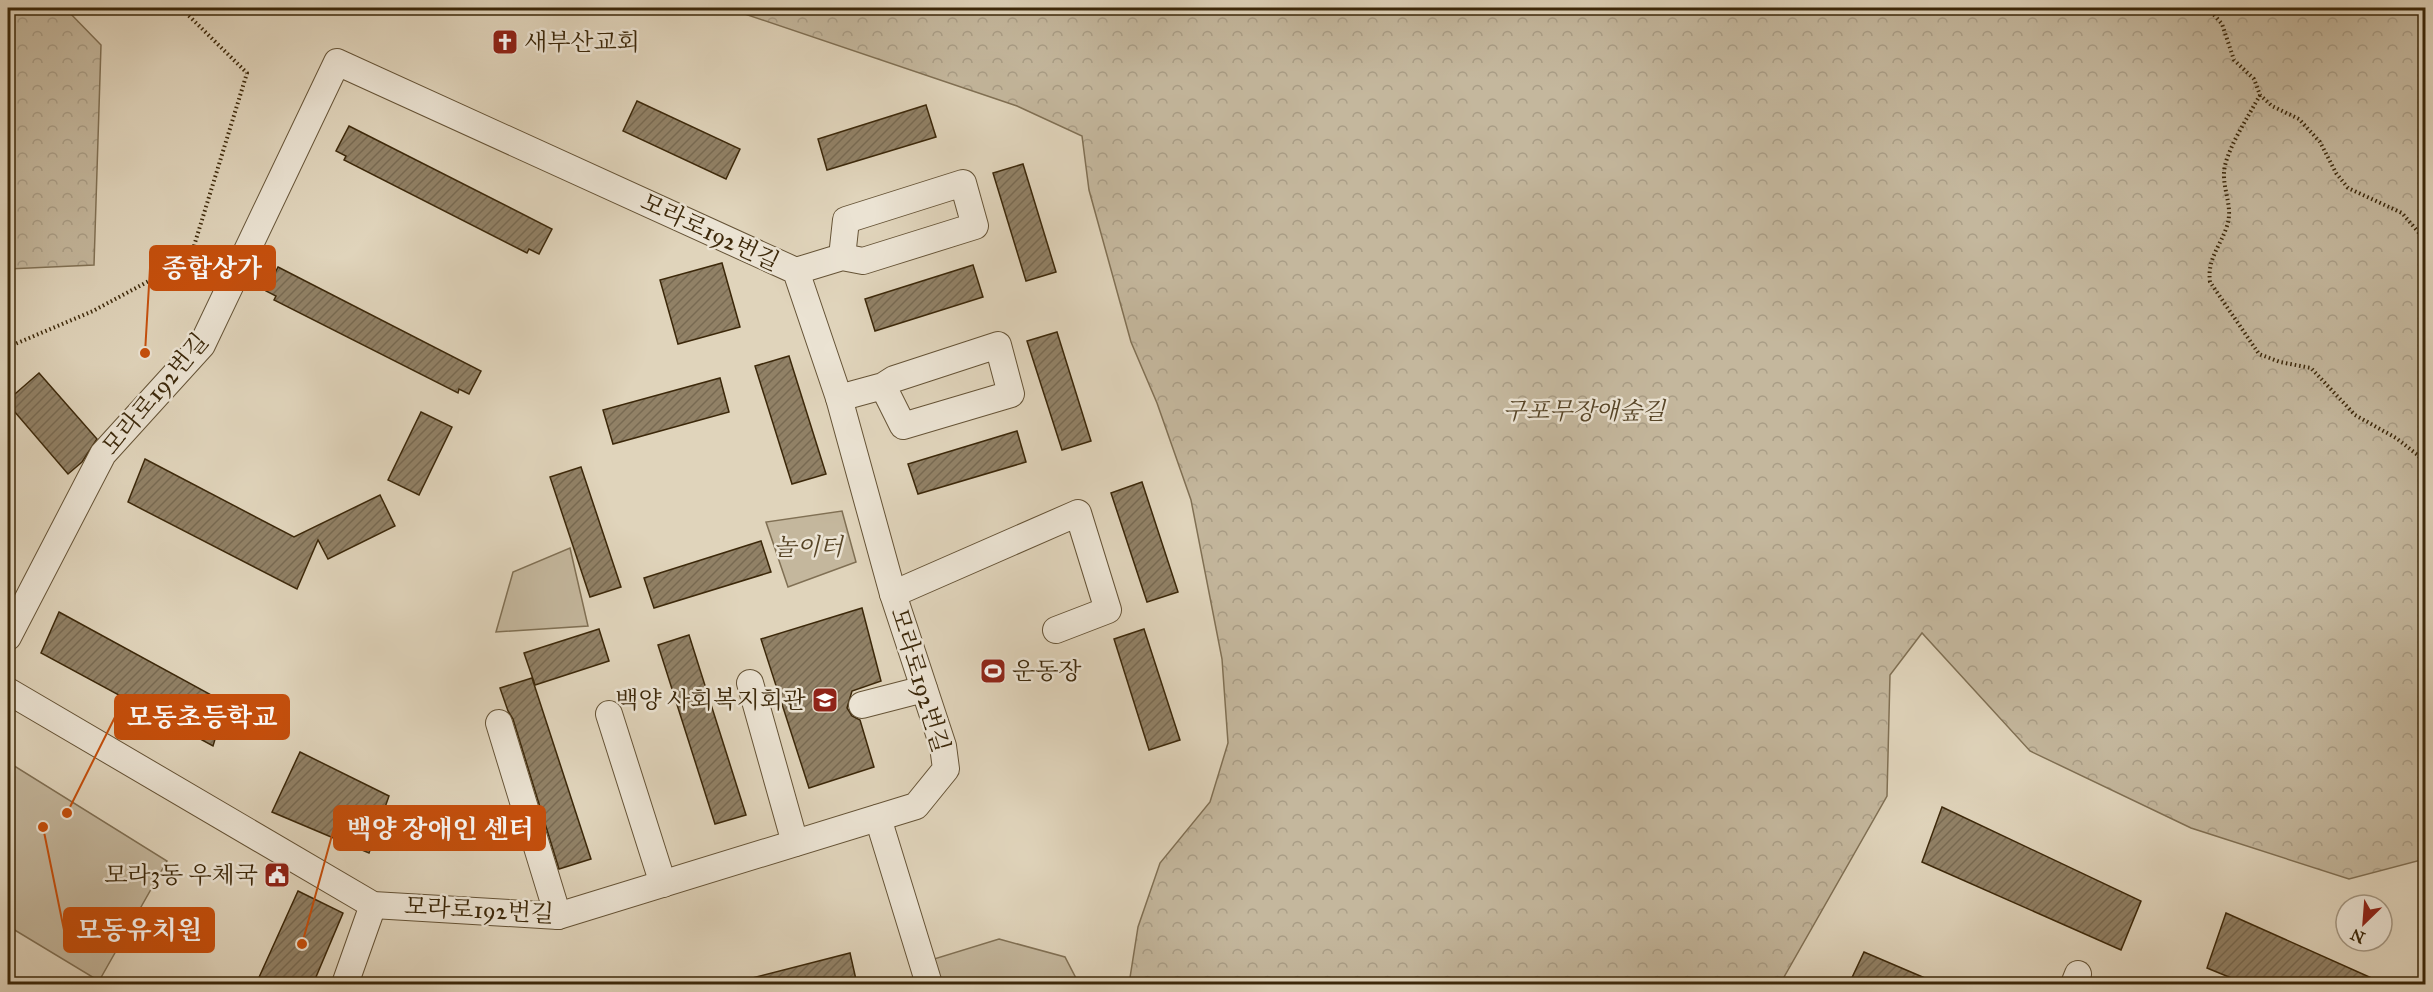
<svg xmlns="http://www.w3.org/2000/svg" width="2433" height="992" font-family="'IM FELL Great Primer','Noto Serif KR',serif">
  <defs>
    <pattern id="forest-crowns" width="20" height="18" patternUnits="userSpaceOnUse" patternTransform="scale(1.5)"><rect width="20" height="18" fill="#c4b79d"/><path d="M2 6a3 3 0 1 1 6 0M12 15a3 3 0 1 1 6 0" fill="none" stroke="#a99d86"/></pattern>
    <pattern id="building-hatch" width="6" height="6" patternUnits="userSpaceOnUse" patternTransform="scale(1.5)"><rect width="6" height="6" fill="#918166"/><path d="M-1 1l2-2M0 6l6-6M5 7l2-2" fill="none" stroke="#786a52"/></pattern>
  </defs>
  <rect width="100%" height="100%" fill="#e0d4bb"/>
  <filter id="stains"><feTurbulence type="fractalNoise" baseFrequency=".00333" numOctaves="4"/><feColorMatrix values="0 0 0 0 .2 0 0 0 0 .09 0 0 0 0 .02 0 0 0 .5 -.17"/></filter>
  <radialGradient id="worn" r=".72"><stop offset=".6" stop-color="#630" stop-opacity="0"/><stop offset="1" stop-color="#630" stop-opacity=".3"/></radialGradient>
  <!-- green -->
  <g fill="#c4b79d" stroke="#807054" stroke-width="1.5">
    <path d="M842,511L856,562L788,587L766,522Z"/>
    <path d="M570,548L588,626L496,632L513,572Z"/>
    <path d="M8,762L167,861L99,981L8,926Z"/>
    <path d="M999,939L1065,957L1079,984H945L921,963Z"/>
  </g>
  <!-- forest -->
  <g fill="url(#forest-crowns)" stroke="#807054" stroke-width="1.5">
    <path d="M8,8H65L101,45L94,265L8,269Z"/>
    <path d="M727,8H2425V859L2349,879L2191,828L2030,751L1922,633L1890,675L1887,796L1780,984H1129L1138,927L1160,863L1210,802L1228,743L1222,659L1191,500L1157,403L1131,342L1089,190L1082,136L1017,106Z"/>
  </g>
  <!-- building -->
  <g fill="url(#building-hatch)" stroke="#3c280a" stroke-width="1.5">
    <path d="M637,101L740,149L726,179L623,131Z"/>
    <path d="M926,105L936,137L827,170L818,139Z"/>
    <path d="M349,126L552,229L539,254L529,249L527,253L344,160L346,156L336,151Z"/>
    <path d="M1023,164L1056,272L1026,281L993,173Z"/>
    <path d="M722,263L740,327L678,344L660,280Z"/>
    <path d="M973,265L983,297L875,331L865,299Z"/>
    <path d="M278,267L481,371L469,394L459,389L458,393L274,300L276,296L266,291Z"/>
    <path d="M1057,332L1091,441L1062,450L1027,341Z"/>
    <path d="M789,356L826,474L792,484L755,366Z"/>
    <path d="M39,373L97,439L82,462L68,474L8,404V400Z"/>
    <path d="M720,378L729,412L613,444L603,410Z"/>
    <path d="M421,412L452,427L419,495L388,480Z"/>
    <path d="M1017,431L1026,462L918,494L908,464Z"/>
    <path d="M145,459L294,537L380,495L395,526L328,559L318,540L297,589L128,502Z"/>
    <path d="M581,467L621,587L590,597L550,477Z"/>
    <path d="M1142,482L1178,592L1147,602L1111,493Z"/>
    <path d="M761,541L771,572L654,608L644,578Z"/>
    <path d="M862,608L881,681L852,691L847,708L852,716L860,720L874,767L809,788L761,639Z"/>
    <path d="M59,612L226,703L213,746L41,653Z"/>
    <path d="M599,629L609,661L535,685L524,653Z"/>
    <path d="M1144,629L1180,740L1149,750L1114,639Z"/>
    <path d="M689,635L746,815L715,824L658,645Z"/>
    <path d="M532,678L591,859L559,869L513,719L508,711L500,688Z"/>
    <path d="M300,752L389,796L369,853L272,812Z"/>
    <path d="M1942,807L2141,901L2121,950L1922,862Z"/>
    <path d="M298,891L343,913L313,984H256Z"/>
    <path d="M2226,913L2385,984H2246L2207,968Z"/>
    <path d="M1864,952L1939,984H1849Z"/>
    <path d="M850,953L857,984H749L748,979Z"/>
  </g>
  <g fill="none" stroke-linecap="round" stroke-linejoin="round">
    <!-- minor casing -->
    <g stroke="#655336" stroke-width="28">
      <g id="minor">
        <path d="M796,271L842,257L846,220L963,183L975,226L863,261L842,257"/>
        <path d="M839,398L883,386L894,379L998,345L1011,394L903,426L883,386"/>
        <path d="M893,594L1078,513L1108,610L1056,630"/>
        <path d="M8,637L103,454L202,345L337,62L796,271L839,398L893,594L943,746L946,769L916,806L558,916L373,905L8,691"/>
        <path d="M750,683L795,843"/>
        <path d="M862,705L924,689"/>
        <path d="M609,714L663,884"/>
        <path d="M499,723L558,916"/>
        <path d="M878,818L929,984"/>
        <path d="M345,984L373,905"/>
        <path d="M2074,984L2078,974"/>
      </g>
    </g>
    <!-- path -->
    <g stroke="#3c280a" stroke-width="4" stroke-dasharray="1.5 3" stroke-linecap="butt">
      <path d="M2208,8L2222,24L2234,60L2254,79L2260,95L2272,106L2299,119L2320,142L2336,173L2348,188L2402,213L2426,241"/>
      <path d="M2260,95C2250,114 2223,154 2224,175C2224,193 2233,208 2227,226C2220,247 2207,259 2210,282L2259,354L2280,362L2311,368L2355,415L2396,438L2419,456L2426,474"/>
      <path d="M8,347L93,311L190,259L247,73L181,8"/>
    </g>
    <!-- minor -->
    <use href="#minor" stroke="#ebe3d3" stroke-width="26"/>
  </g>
  <!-- icons -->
  <defs>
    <g id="church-square" transform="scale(1.35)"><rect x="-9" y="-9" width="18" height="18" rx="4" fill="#8f2418" stroke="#ebe3d3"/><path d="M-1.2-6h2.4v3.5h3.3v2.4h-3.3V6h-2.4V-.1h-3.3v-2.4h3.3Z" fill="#fff"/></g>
    <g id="stadium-square" transform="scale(1.35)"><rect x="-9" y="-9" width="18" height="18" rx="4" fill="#8f2418" stroke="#ebe3d3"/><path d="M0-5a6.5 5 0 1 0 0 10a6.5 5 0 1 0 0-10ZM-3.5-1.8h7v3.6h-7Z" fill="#fff"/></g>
    <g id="school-square" transform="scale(1.35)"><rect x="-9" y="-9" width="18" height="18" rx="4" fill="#8f2418" stroke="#ebe3d3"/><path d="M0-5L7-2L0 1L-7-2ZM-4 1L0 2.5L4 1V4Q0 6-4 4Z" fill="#fff"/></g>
    <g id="civic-square" transform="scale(1.35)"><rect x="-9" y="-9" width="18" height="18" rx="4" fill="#8f2418" stroke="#ebe3d3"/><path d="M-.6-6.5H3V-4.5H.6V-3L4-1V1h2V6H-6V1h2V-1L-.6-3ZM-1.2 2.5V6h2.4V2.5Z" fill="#fff"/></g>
  </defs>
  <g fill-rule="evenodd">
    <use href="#church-square" x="505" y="42"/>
    <use href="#stadium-square" x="993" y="671"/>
    <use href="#school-square" x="825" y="700"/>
    <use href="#civic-square" x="277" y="875"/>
  </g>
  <g text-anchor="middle" stroke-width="5" stroke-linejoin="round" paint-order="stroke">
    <!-- poi labels -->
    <g font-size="24" fill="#3c280a" stroke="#ebe3d3" text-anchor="start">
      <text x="524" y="50">새부산교회</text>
      <text x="1012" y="679">운동장</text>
      <text x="806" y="708" text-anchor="end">백양 사회복지회관</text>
      <text x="258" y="883" text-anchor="end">모라3동 우체국</text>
    </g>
    <!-- street labels -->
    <g font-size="24" fill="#3c280a" stroke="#ebe3d3">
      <text transform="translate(710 232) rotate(25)" y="8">모라로192번길</text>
      <text transform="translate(155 394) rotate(-50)" y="8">모라로192번길</text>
      <text transform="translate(920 680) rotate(73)" y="8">모라로192번길</text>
      <text transform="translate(479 910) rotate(3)" y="8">모라로192번길</text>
    </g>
    <!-- park labels -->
    <g font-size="24" font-style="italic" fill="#574527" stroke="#ebe3d3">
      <text x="1584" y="419">구포무장애숲길</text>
      <text x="808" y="555">놀이터</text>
    </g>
  </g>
  <!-- callouts -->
  <path fill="none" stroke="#c64f0c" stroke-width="2" d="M145 353L150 268M67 813L115 717M302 944L334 828M43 827L64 930"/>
  <g fill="#c64f0c" stroke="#ebe3d3" stroke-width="2">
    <circle cx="145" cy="353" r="6"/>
    <circle cx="67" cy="813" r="6"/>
    <circle cx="302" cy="944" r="6"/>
    <circle cx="43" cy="827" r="6"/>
  </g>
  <g fill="#c64f0c" stroke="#c64f0c" stroke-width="2">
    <rect x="150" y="246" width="125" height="44" rx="6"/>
    <rect x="115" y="695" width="174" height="44" rx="6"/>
    <rect x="334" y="806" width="211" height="44" rx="6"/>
    <rect x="64" y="908" width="150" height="44" rx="6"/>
  </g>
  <g font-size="26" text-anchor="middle" font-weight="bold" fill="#fff">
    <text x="212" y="277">종합상가</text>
    <text x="202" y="726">모동초등학교</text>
    <text x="440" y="838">백양 장애인 센터</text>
    <text x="139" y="939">모동유치원</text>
  </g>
  <!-- margin -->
  <rect width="2433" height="992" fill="none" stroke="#e0d4bb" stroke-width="30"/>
  <rect x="9" y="9" width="2415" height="974" fill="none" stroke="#3c280a" stroke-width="3"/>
  <rect x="15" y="15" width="2403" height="962" fill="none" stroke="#3c280a" stroke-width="1.5"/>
  <!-- north arrow -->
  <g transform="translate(2364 923) rotate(205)"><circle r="28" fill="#ebe3d3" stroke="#a59883" stroke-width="1.5"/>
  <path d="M0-4.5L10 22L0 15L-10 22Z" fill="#8f2418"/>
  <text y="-9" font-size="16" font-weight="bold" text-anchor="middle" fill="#3c280a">N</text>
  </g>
  <rect width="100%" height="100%" filter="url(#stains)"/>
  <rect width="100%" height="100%" fill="url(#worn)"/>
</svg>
